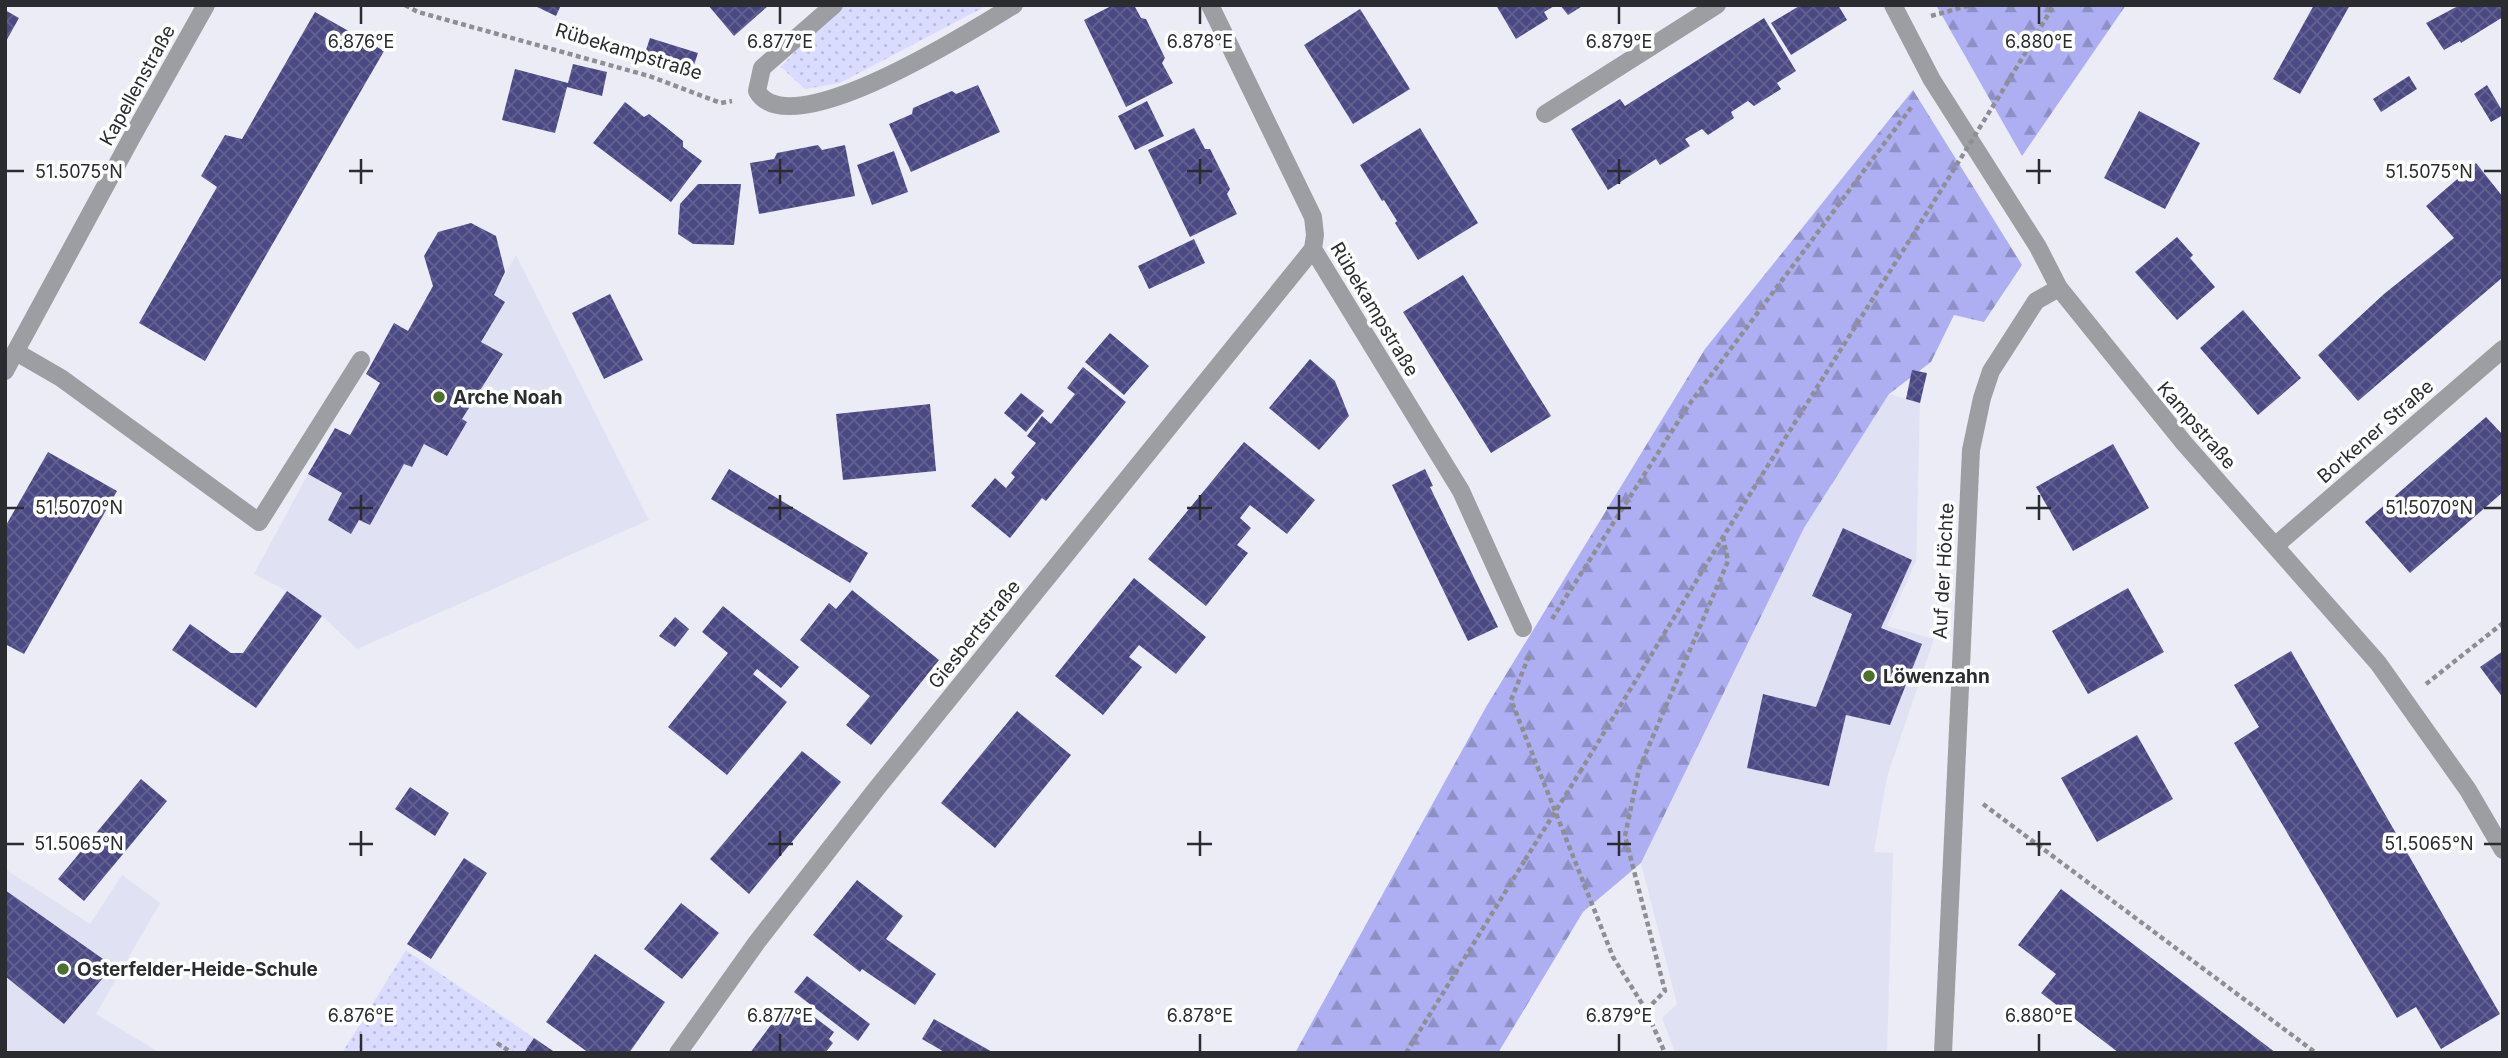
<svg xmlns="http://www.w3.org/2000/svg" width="2508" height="1058" font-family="Inter,sans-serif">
  <defs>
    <pattern id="grass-dots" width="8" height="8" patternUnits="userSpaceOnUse" patternTransform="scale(1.75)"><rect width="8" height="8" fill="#dadcff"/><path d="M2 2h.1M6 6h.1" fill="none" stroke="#bbbddb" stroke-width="1.8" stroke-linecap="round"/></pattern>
    <pattern id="forest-firs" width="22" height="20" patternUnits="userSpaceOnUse" patternTransform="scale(1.75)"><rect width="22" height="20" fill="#aeaff2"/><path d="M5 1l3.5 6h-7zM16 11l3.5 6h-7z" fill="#8e8fc4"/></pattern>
    <pattern id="building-cross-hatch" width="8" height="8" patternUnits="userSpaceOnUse" patternTransform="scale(1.75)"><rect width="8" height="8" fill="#4b4984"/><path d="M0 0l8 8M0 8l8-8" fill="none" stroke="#626190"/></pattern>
  </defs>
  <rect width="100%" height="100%" fill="#ececf6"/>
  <!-- built -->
  <g fill="#e0e1f3">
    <path d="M516,255L649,520L357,649L322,616L287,591L254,574L308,474L342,493L359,520L370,525L404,464L412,467L424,444L446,456L466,422L462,419L503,355L481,342L505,302L494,295Z"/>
    <path d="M1889,394L1920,403L1916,561L1887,626L1934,639L1887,777L1874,852L1893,853L1887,1053H1675L1662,1018L1677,1004L1641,863L1804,528Z"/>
    <path d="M5,869L90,924L122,875L160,903L96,1014L160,1053H5Z"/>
  </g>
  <!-- grass -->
  <g fill="url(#grass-dots)">
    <path d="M844,5H988L840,83L805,89L781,67L816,28Z"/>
    <path d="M406,950L556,1053H342Z"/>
  </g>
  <!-- forest -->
  <g fill="url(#forest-firs)">
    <path d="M1936,5H2126L2022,156Z"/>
    <path d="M1913,90L2022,265L1984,322L1954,315L1931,362L1889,394L1804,528L1641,863L1583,912L1498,1053H1295L1486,707L1705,349Z"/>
  </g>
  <!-- building -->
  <g fill="url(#building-cross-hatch)">
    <path d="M533,5H561L556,16Z"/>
    <path d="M708,5H769L734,36Z"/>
    <path d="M1113,5H1134L1141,18L1146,19L1165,58L1162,63L1173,83L1126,107L1084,20Z"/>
    <path d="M1496,5H1556L1544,12L1548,19L1516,39Z"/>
    <path d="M1560,5H1584L1568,15Z"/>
    <path d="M1801,5H1838L1847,20L1791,55L1771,23Z"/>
    <path d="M2314,5H2350L2300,94L2273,79Z"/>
    <path d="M2460,5H2503V17L2461,43L2460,41L2444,50L2426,23Z"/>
    <path d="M1360,9L1410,89L1353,124L1304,45Z"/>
    <path d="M5,10L19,18L5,43Z"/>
    <path d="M315,12L384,51L205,361L139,323L217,187L201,176L225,135L242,139Z"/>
    <path d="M1764,18L1796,71L1777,83L1781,89L1754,106L1748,101L1731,112L1734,118L1708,135L1702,129L1685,139L1690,146L1660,165L1656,159L1608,190L1571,129L1620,99L1625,106Z"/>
    <path d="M650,38L698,53L691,74L643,59Z"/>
    <path d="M573,64L607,72L602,96L567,87L555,133L502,120L515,69L568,83Z"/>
    <path d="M2409,76L2417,89L2381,112L2373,99Z"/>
    <path d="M978,85L1000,132L911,172L889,124L912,114L913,108L952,91L956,94Z"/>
    <path d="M2487,85L2503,112V115L2491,122L2474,94Z"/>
    <path d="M1147,101L1164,136L1135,150L1118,116Z"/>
    <path d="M625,102L644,117L649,114L667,128L683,141V147L702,161L671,202L593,143Z"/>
    <path d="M2139,111L2200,143L2165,209L2104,178Z"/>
    <path d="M1194,128L1205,149H1210L1230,189L1227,194L1237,214L1190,237L1148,150Z"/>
    <path d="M1420,128L1478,223L1418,260L1395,223L1397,221L1384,200L1382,201L1360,165Z"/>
    <path d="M818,145L822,150L845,145L855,196L759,214L750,163L774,159L777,153Z"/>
    <path d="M894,151L908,192L872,205L857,165Z"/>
    <path d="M2476,163L2503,197V277L2358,401L2318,355L2384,294L2454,238L2426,206Z"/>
    <path d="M698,184H741L734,245L693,244L678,234L680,204Z"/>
    <path d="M471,223L496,236L505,272L494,295L505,302L481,342L503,354L462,419L467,422L447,456L424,444L412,467L404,464L370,525L359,520L351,534L328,520L342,493L308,474L335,428L350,435L380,383L366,374L394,323L408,331L433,286L424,256L438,232Z"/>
    <path d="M2177,237L2193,255L2190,258L2215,287L2177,320L2135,272Z"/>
    <path d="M1194,239L1205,263L1149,289L1138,266Z"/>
    <path d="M1463,275L1551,416L1491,453L1403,312Z"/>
    <path d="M610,294L643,360L604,379L572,313Z"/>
    <path d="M2243,310L2301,378L2258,415L2200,348Z"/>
    <path d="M1110,333L1149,366L1124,395L1085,362Z"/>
    <path d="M1310,359L1335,381L1349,416L1319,450L1269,408Z"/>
    <path d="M1083,367L1126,402L1046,501L1042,498L1010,538L971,506L995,478L1006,488L1015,477L1011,473L1036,443L1027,436L1042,416L1051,424L1075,394L1067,388Z"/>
    <path d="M1912,370L1927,373L1920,403L1906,399Z"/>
    <path d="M1021,393L1044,411L1026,432L1004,413Z"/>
    <path d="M930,404L936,471L843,480L836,414Z"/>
    <path d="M2486,417L2503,435V492L2410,573L2365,522Z"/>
    <path d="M1244,442L1315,500L1287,534L1250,505L1240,518L1251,528L1237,545L1248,553L1206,606L1148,559Z"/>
    <path d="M2113,444L2149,508L2073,551L2036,487Z"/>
    <path d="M48,452L117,491L24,654L5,644V527Z"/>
    <path d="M729,469L868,553L850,583L711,499Z"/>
    <path d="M1425,469L1433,486L1430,487L1498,627L1468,641L1392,485Z"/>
    <path d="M1843,528L1912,560L1881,628L1922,644L1890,725L1846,715L1829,786L1747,768L1763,694L1816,707L1852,614L1812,596Z"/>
    <path d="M1134,578L1206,637L1176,674L1139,645L1129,657L1142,667L1103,715L1055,676Z"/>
    <path d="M2128,588L2164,652L2088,694L2052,631Z"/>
    <path d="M852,590L939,660L871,745L846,725L870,696L800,640L829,603L836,609Z"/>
    <path d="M287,591L322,616L256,708L172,650L190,624L231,653H243Z"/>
    <path d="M723,606L799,667L781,688L757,669L753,674L787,702L727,775L668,727L728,653L702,632Z"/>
    <path d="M675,617L689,629L675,647L659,636Z"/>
    <path d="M2291,651L2500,1014L2441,1049L2416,1007L2397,1018L2234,743L2259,727L2234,685Z"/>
    <path d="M2503,651V698L2480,667Z"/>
    <path d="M1017,711L1071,755L995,848L941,803Z"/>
    <path d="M2137,735L2173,799L2097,842L2061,778Z"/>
    <path d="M802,751L841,782L749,894L710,859Z"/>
    <path d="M141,779L167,801L84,901L58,879Z"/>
    <path d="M410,787L449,813L435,836L395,809Z"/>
    <path d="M464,858L487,873L431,959L407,944Z"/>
    <path d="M857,880L903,916L886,939L936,974L915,1005L862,969L860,972L813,935Z"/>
    <path d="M2061,889L2276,1053H2119L2041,993L2056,974L2018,945Z"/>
    <path d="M5,890L113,966L64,1024L5,976L7,959L5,958Z"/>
    <path d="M681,903L719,933L682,979L644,949Z"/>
    <path d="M595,954L665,1002L629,1053H589L546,1022Z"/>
    <path d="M807,976L870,1024L858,1041L794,992Z"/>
    <path d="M785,1006L808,1023L813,1016L834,1032L829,1039L833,1043L825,1053H750Z"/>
    <path d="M934,1019L994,1053H946L922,1039Z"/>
    <path d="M534,1038L556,1053H524Z"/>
  </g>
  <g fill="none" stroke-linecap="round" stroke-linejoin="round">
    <!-- path -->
    <g stroke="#8e8f95" stroke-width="4.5" stroke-dasharray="5 3.5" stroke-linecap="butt">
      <path d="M405,5L418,12L649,76L721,103L732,101"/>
      <path d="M1931,16L1971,5"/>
      <path d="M2006,85L2054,5"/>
      <path d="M1552,619L1688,406L1913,105"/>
      <path d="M1529,656L1511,700L1613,957L1646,1010L1665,1053"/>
      <path d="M2426,684L2503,623"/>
      <path d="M1580,772L1723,537L1943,187"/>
      <path d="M1983,804L2316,1053"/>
      <path d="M1646,1010L1665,991L1625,836L1639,769L1728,561L1723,537"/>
      <path d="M497,1043L512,1053"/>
      <path d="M1406,1053L1525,860"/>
    </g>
    <!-- minor -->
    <g stroke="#9d9ea2" stroke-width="18">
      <path d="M834,5L762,68L757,91C789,148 976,28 1014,5"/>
      <path d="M1210,5L1313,217L1315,235L1313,249L1461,491L1523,628"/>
      <path d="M1893,5L1932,80L2038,247L2059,288L2184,443L2378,663L2468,790L2503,850"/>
      <path d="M1545,114L1717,5"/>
      <path d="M16,352L61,378L259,522L361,360"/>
      <path d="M5,371L133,135L206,5"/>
      <path d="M2276,545L2503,349"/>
      <path d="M678,1053L757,942L877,788L1313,249"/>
      <path d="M1943,1053L1971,450L1982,398L1991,371L2036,301L2059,288"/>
    </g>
    <!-- path-bridge -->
    <g stroke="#8e8f95" stroke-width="4.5" stroke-dasharray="5 3.5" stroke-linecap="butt">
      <path d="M1943,187L2006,85"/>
      <path d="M1525,860L1580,772"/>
    </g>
  </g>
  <!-- ticks -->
  <path fill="none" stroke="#2b2c2f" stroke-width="2.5" d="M361,7V24M780,7V24M1200,7V24M1619,7V24M2039,7V24M361,159V184M780,159V184M1200,159V184M1619,159V184M2039,159V184M7,171H24M349,171H373M768,171H793M1187,171H1212M1607,171H1631M2026,171H2051M2484,171H2501M361,495V520M780,495V520M1200,495V520M1619,495V520M2039,495V520M7,508H24M349,508H373M768,508H793M1187,508H1212M1607,508H1631M2026,508H2051M2484,508H2501M361,831V856M780,831V856M1200,831V856M1619,831V856M2039,831V856M7,844H24M349,844H373M768,844H793M1187,844H1212M1607,844H1631M2026,844H2051M2484,844H2501M361,1034V1051M780,1034V1051M1200,1034V1051M1619,1034V1051M2039,1034V1051"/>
  <!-- markers -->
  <g fill="#4b712b" stroke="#fff" stroke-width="2.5">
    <circle cx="439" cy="397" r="7"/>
    <circle cx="1869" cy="676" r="7"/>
    <circle cx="63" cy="969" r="7"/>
  </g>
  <g text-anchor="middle" stroke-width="7" stroke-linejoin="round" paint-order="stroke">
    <!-- street labels -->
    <g font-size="19" fill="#2b2c2f" stroke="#fff">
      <text transform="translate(629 51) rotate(17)" y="7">Rübekampstraße</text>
      <text transform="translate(137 85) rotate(-61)" y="7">Kapellenstraße</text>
      <text transform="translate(1375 309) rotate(59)" y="7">Rübekampstraße</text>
      <text transform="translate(2197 425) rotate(49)" y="7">Kampstraße</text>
      <text transform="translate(2375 431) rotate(-41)" y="7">Borkener Straße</text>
      <text transform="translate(1943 571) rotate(-87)" y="7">Auf der Höchte</text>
      <text transform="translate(974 634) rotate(-51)" y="7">Giesbertstraße</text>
    </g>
    <!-- poi labels -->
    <g font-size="19" font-weight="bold" fill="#2b2c2f" stroke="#fff" text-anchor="start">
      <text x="453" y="404">Arche Noah</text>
      <text x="1883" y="683">Löwenzahn</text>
      <text x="77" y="976">Osterfelder-Heide-Schule</text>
    </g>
  </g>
  <g font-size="18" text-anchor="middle" fill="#2b2c2f" stroke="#fff" stroke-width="7" stroke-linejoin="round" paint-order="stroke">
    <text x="361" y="48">6.876°E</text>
    <text x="780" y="48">6.877°E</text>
    <text x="1200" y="48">6.878°E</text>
    <text x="1619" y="48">6.879°E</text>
    <text x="2039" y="48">6.880°E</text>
    <text x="79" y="178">51.5075°N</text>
    <text x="2429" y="178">51.5075°N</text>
    <text x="79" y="514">51.5070°N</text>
    <text x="2429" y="514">51.5070°N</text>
    <text x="79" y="850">51.5065°N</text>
    <text x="2429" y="850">51.5065°N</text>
    <text x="361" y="1022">6.876°E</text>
    <text x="780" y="1022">6.877°E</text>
    <text x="1200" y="1022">6.878°E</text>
    <text x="1619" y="1022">6.879°E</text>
    <text x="2039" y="1022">6.880°E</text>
  </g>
  <!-- border -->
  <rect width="2508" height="1058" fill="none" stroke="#2b2c2f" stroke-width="14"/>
</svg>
